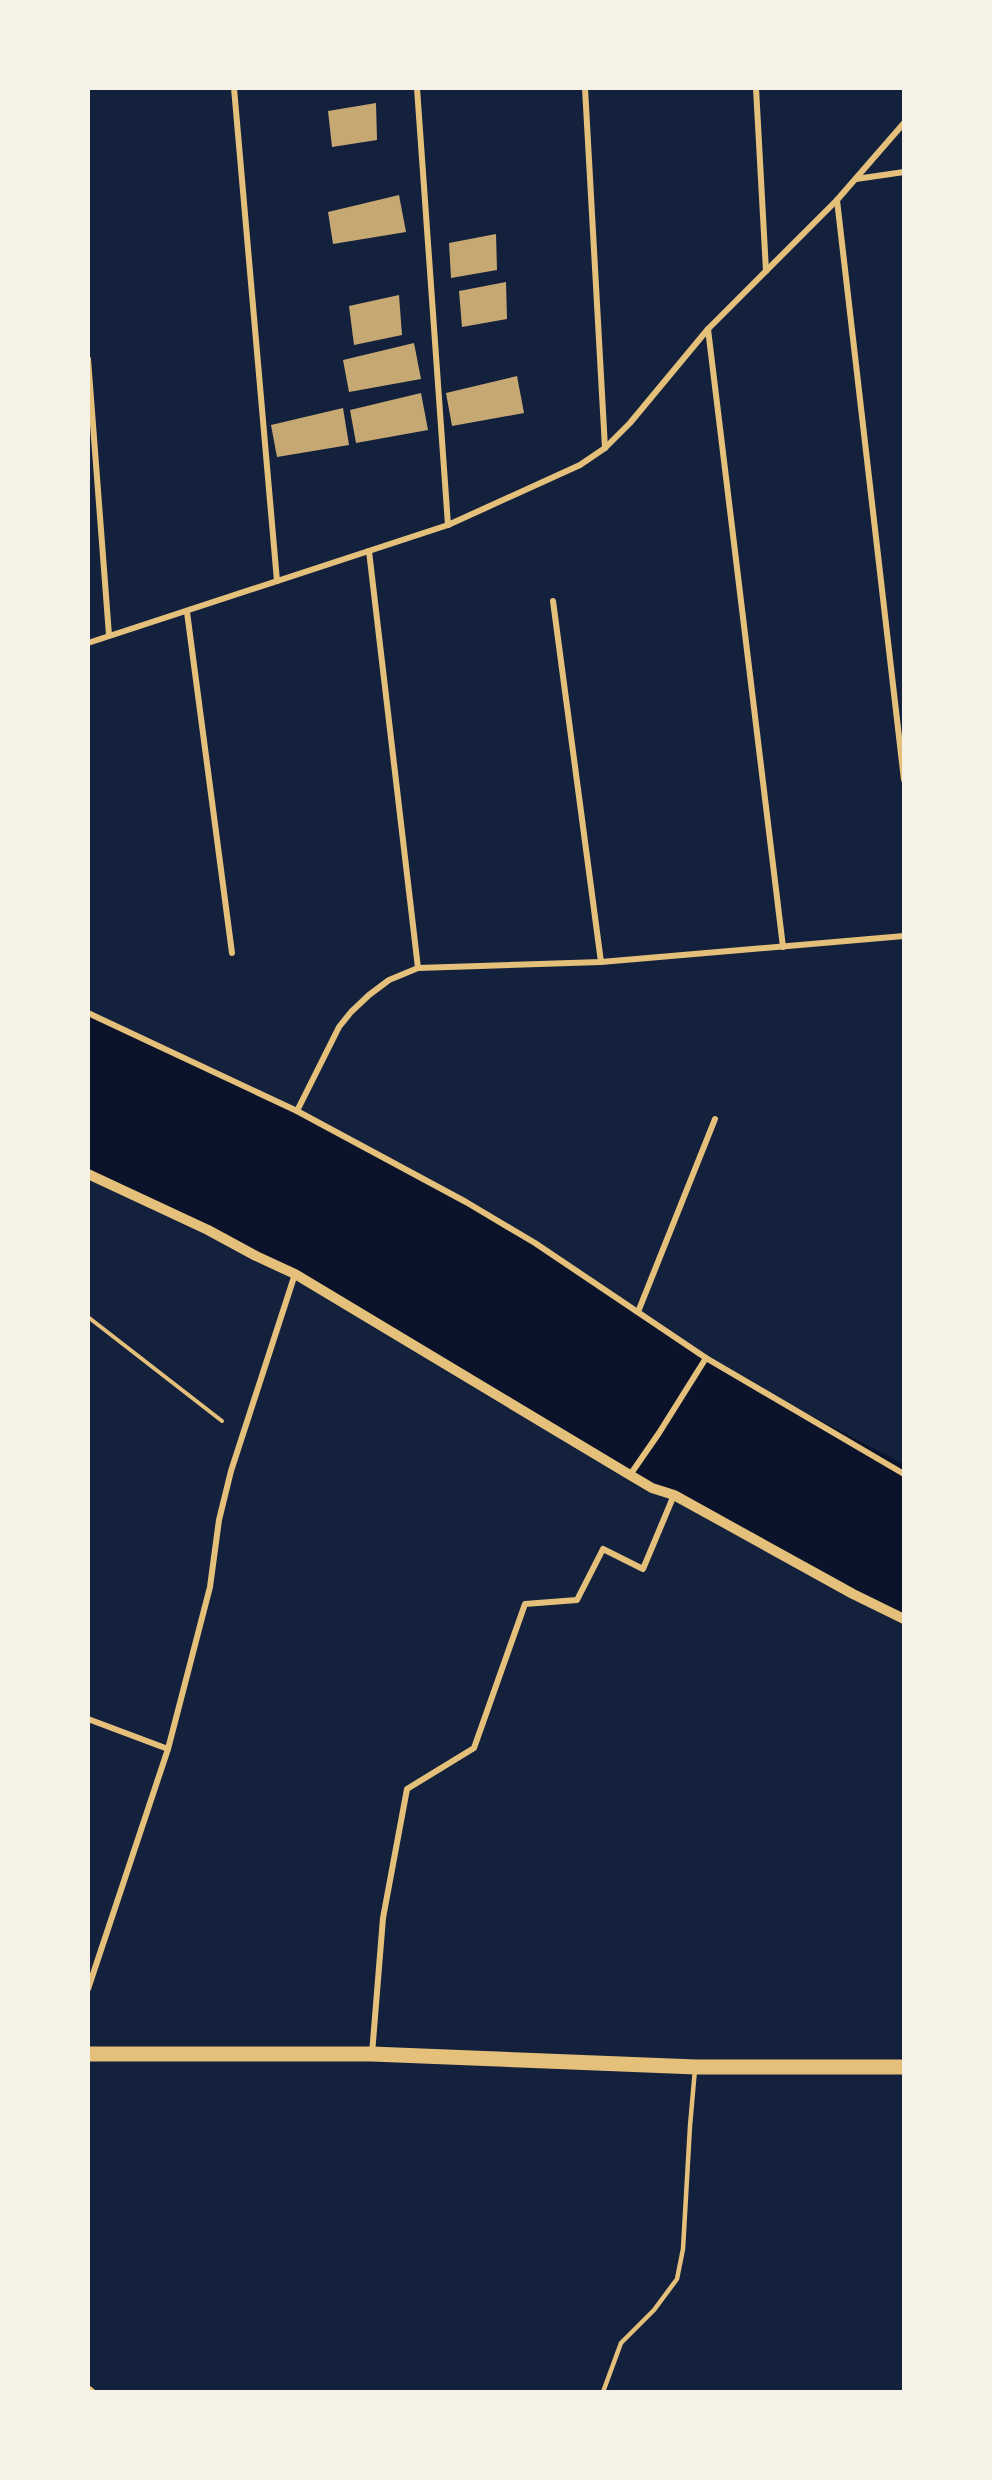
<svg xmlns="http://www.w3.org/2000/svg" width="992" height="2480" font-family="Figtree,sans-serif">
  <rect width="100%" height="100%" fill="#14213d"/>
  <!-- water -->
  <path fill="#0b132b" d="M88,1013L297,1111L535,1243L730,1373L903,1464V1619L674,1495L295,1274L89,1174Z"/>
  <!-- building -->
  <g fill="#c6a872">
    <path d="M376,103L377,140L332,147L328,111Z"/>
    <path d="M399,195L406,232L333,244L328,212Z"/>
    <path d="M496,234L497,270L451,278L449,243Z"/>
    <path d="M506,282L507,319L462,327L459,291Z"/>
    <path d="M399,295L402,335L354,345L349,306Z"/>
    <path d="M414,343L421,379L349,392L343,360Z"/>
    <path d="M517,376L524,413L452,426L446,393Z"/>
    <path d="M421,393L428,430L356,443L350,410Z"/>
    <path d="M343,408L349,445L277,457L271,425Z"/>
  </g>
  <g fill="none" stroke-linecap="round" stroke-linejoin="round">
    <!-- path -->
    <path stroke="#e5c07b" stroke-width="4" d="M88,1317L222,1421"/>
    <!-- service -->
    <g stroke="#e5c07b" stroke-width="4.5">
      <path d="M88,2387L94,2392"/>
      <path d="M603,2392L621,2343L654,2310L677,2279L683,2249L690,2126L695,2069"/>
    </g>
    <!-- minor -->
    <g stroke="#e5c07b" stroke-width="6">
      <path d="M234,88L277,581"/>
      <path d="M417,88L448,525"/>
      <path d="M585,88L605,448"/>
      <path d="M756,88L766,271"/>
      <path d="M856,179L904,172"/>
      <path d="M837,200L904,780"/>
      <path d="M708,329L783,947"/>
      <path d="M88,359L109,635"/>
      <path d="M369,551L418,968"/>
      <path d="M553,601L601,962"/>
      <path d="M187,612L232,953"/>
      <path d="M88,643L448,525L580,465L605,448L630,423L708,329L837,200L904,123"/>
      <path d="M88,1013L297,1111L466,1202L535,1243L706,1358L904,1474"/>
      <path d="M297,1111L339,1027L351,1012L369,995L389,980L418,968L601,962L904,936"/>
      <path d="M638,1312L715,1119"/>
      <path d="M630,1475L659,1433L706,1358"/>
      <path d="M88,1719L168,1749"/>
      <path d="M88,1989L168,1749L210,1587L219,1520L231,1471L295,1274"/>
      <path d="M372,2054L383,1918L407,1789L474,1748L525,1604L577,1600L603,1549L643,1569L674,1495"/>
    </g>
    <!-- tertiary -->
    <path stroke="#e5c07b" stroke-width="10" d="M88,1174L208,1230L256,1256L295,1274L630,1475L652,1488L674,1495L853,1594L904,1619"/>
    <!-- primary -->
    <path stroke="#e5c07b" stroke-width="15" d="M88,2054H372L696,2067H904"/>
  </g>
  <!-- border -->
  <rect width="992" height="2480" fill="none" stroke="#f6f1e7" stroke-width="180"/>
</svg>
